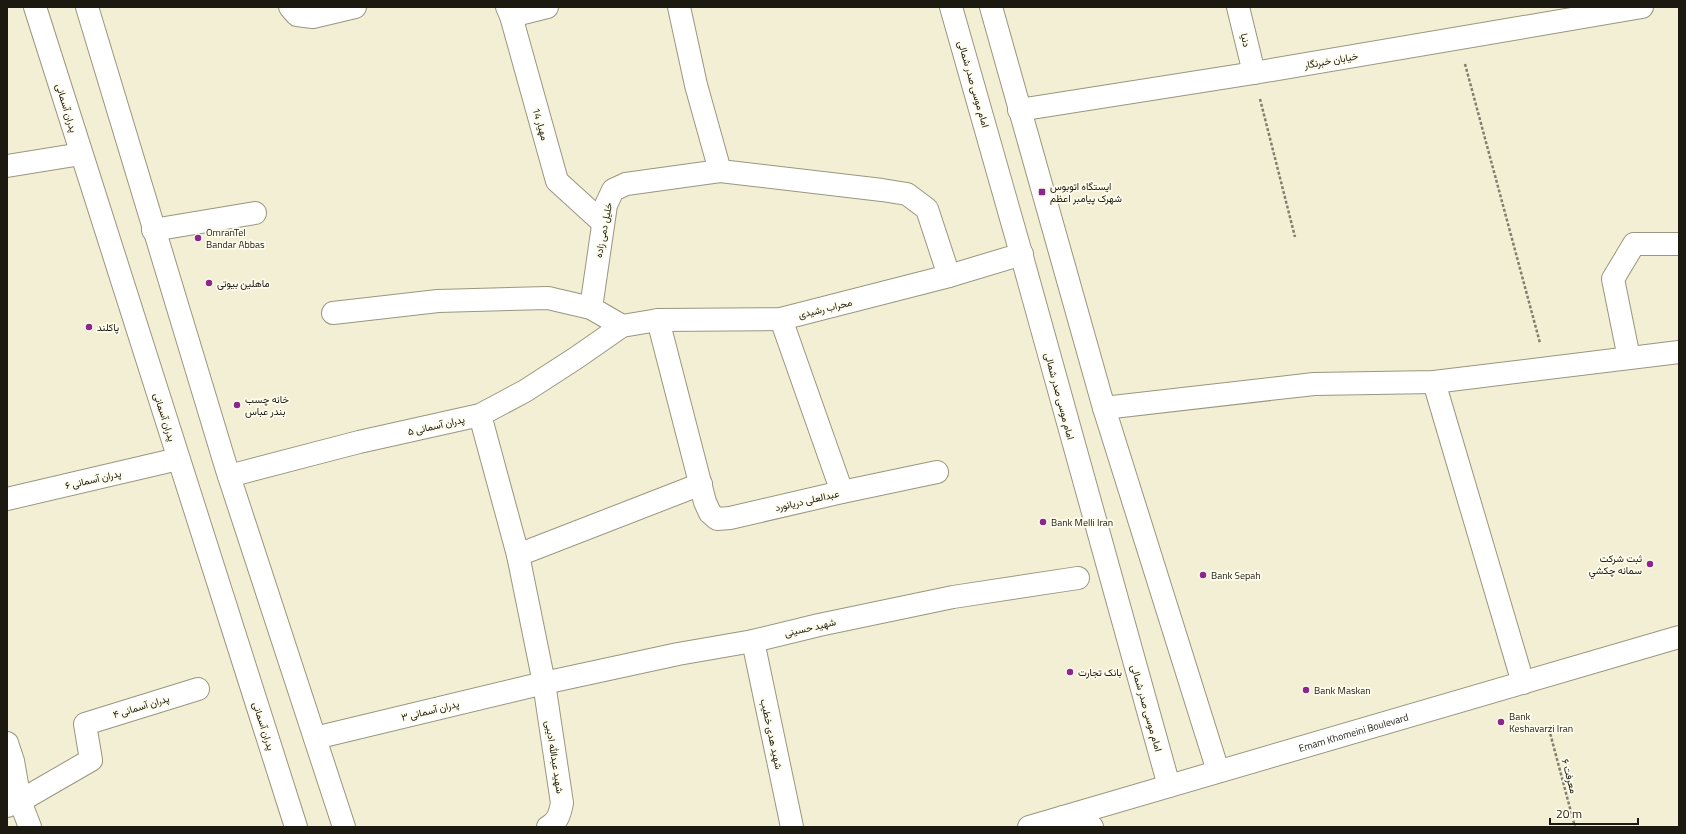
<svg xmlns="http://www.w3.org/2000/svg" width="1686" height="834" font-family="'Titillium Web',Vazirmatn,sans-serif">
  <rect width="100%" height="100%" fill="#f3efd5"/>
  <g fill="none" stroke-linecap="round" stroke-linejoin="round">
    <!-- street casing -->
    <g stroke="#9a967e" stroke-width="24">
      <g id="street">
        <path d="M290,7L297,15L313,17L355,7"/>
        <path d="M507,7L511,16L557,181L603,223"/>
        <path d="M679,7L696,85L720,171L882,190L907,194L927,209L949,276"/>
        <path d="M1238,7L1254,73"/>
        <path d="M511,16L547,7"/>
        <path d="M7,166L81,154"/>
        <path d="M153,230L255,213"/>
        <path d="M591,308L606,205L613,190L626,184L720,171"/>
        <path d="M333,313L438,301L548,298L591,308L622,326"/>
        <path d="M781,319L842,492"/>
        <path d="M658,320L705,502L710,513L717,519L730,518L842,492L937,472"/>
        <path d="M1629,358L1613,279L1634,244H1679"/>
        <path d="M1434,382L1523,683"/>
        <path d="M1104,408L1314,384L1434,382L1679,352"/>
        <path d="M480,415L518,555L544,683L562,803C560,813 558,822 548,827"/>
        <path d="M229,476L359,442L480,415L525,391L576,358L622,326L658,320L781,319L949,276L1022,254"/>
        <path d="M518,555L701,484"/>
        <path d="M753,641L792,827"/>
        <path d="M315,738L544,683L678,654L753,641L819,625L953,597L1078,578"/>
        <path d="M7,743L13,761L20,801L30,827"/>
        <path d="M7,806L20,801L91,760L85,724L198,689"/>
      </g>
    </g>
    <!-- secondary casing -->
    <g stroke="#9a967e" stroke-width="24">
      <g id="secondary">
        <path d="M35,7L296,827"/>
        <path d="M87,7L227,470L344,827"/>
        <path d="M951,7C1026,266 1096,526 1169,786"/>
        <path d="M991,7L1104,408L1218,771"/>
        <path d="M1019,110L1254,73L1642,7"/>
        <path d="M7,499L178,459"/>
        <path d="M1063,817L1092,827"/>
      </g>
    </g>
    <!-- primary casing -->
    <g stroke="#9a967e" stroke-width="24">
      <g id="primary">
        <path id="s1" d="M1029,827L1679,637"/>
      </g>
    </g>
    <!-- path -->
    <g stroke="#827f6e" stroke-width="2.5" stroke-dasharray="3 2" stroke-linecap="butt">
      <path d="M1465,64L1540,343"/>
      <path d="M1260,99L1295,237"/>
      <path d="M1549,729L1575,827"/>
    </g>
    <!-- street -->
    <use href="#street" stroke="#fff" stroke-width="22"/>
    <!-- secondary -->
    <use href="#secondary" stroke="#fff" stroke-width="22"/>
    <!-- primary -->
    <use href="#primary" stroke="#fff" stroke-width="22"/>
  </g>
  <!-- markers -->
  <g fill="#8c268d" stroke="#fefcec" stroke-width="1.5">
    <rect x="1038" y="188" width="8" height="8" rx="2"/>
    <circle cx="198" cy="238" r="4"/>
    <circle cx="209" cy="283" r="4"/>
    <circle cx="89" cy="327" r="4"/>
    <circle cx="237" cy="405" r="4"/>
    <circle cx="1043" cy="522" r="4"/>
    <circle cx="1650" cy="564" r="4"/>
    <circle cx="1203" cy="575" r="4"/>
    <circle cx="1070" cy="672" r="4"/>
    <circle cx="1306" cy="690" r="4"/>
    <circle cx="1501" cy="722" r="4"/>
  </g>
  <g text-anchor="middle" stroke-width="3.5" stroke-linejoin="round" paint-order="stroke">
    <!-- street labels -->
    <g font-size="10" fill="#1b1910" stroke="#fefcec">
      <text transform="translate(1246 40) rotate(77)" y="4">دنیا</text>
      <text transform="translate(1331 60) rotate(-10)" y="4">خیابان خبرنگار</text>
      <text transform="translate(974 84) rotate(74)" y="4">امام موسی صدر شمالی</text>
      <text transform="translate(67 108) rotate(73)" y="4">پدران آسمانی</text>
      <text transform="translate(541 124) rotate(74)" y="4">مهیار 14</text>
      <text transform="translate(603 230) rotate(-79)" y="4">خلیل دمی زاده</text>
      <text transform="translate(825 308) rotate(-14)" y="4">محراب رشیدی</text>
      <text transform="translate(1060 396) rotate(75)" y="4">امام موسی صدر شمالی</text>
      <text transform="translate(165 417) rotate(72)" y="4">پدران آسمانی</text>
      <text transform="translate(436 425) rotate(-13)" y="4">پدران آسمانی ۵</text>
      <text transform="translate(93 479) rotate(-13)" y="4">پدران آسمانی ۶</text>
      <text transform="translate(807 500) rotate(-13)" y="4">عبدالعلی دریانورد</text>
      <text transform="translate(810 627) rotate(-13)" y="4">شهید حسینی</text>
      <text transform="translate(141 706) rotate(-17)" y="4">پدران آسمانی ۴</text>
      <text transform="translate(1147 708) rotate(74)" y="4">امام موسی صدر شمالی</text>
      <text transform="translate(430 710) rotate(-14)" y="4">پدران آسمانی ۳</text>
      <text transform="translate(264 726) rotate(72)" y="4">پدران آسمانی</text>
      <text dy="4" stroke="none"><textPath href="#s1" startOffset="338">Emam Khomeini Boulevard</textPath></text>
      <text transform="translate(772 734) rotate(78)" y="4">شهید هدی خطیب</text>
      <text transform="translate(555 757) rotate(81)" y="4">شهید عبدالله ادیبی</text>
      <text transform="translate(1570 776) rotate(75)" y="4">معرفت ۶</text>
    </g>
    <!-- poi labels -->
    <g font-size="10" fill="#1b1910" stroke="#fefcec" text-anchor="start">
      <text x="1050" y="190">ایستگاه اتوبوس<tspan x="1050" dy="12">شهرک پیامبر اعظم</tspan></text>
      <text x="206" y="236">OmranTel<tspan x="206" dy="12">Bandar Abbas</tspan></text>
      <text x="217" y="287">ماهلین بیوتی</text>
      <text x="97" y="331">پاکلند</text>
      <text x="245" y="403">خانه چسب<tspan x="245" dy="12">بندر عباس</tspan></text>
      <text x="1051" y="526">Bank Melli Iran</text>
      <text x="1642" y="562" text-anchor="end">ثبت شركت<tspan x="1642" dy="12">سمانه چكشي</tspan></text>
      <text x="1211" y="579">Bank Sepah</text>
      <text x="1078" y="676">بانک تجارت</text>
      <text x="1314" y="694">Bank Maskan</text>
      <text x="1509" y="720">Bank<tspan x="1509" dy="12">Keshavarzi Iran</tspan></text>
    </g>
  </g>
  <!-- border -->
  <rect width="1686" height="834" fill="none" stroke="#1b1910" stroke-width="16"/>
  <!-- scale -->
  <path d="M1550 818v6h88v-6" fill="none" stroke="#1b1910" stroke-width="2"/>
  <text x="1556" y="818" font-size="12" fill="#1b1910" stroke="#fefcec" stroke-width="3" paint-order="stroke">20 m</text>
</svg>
